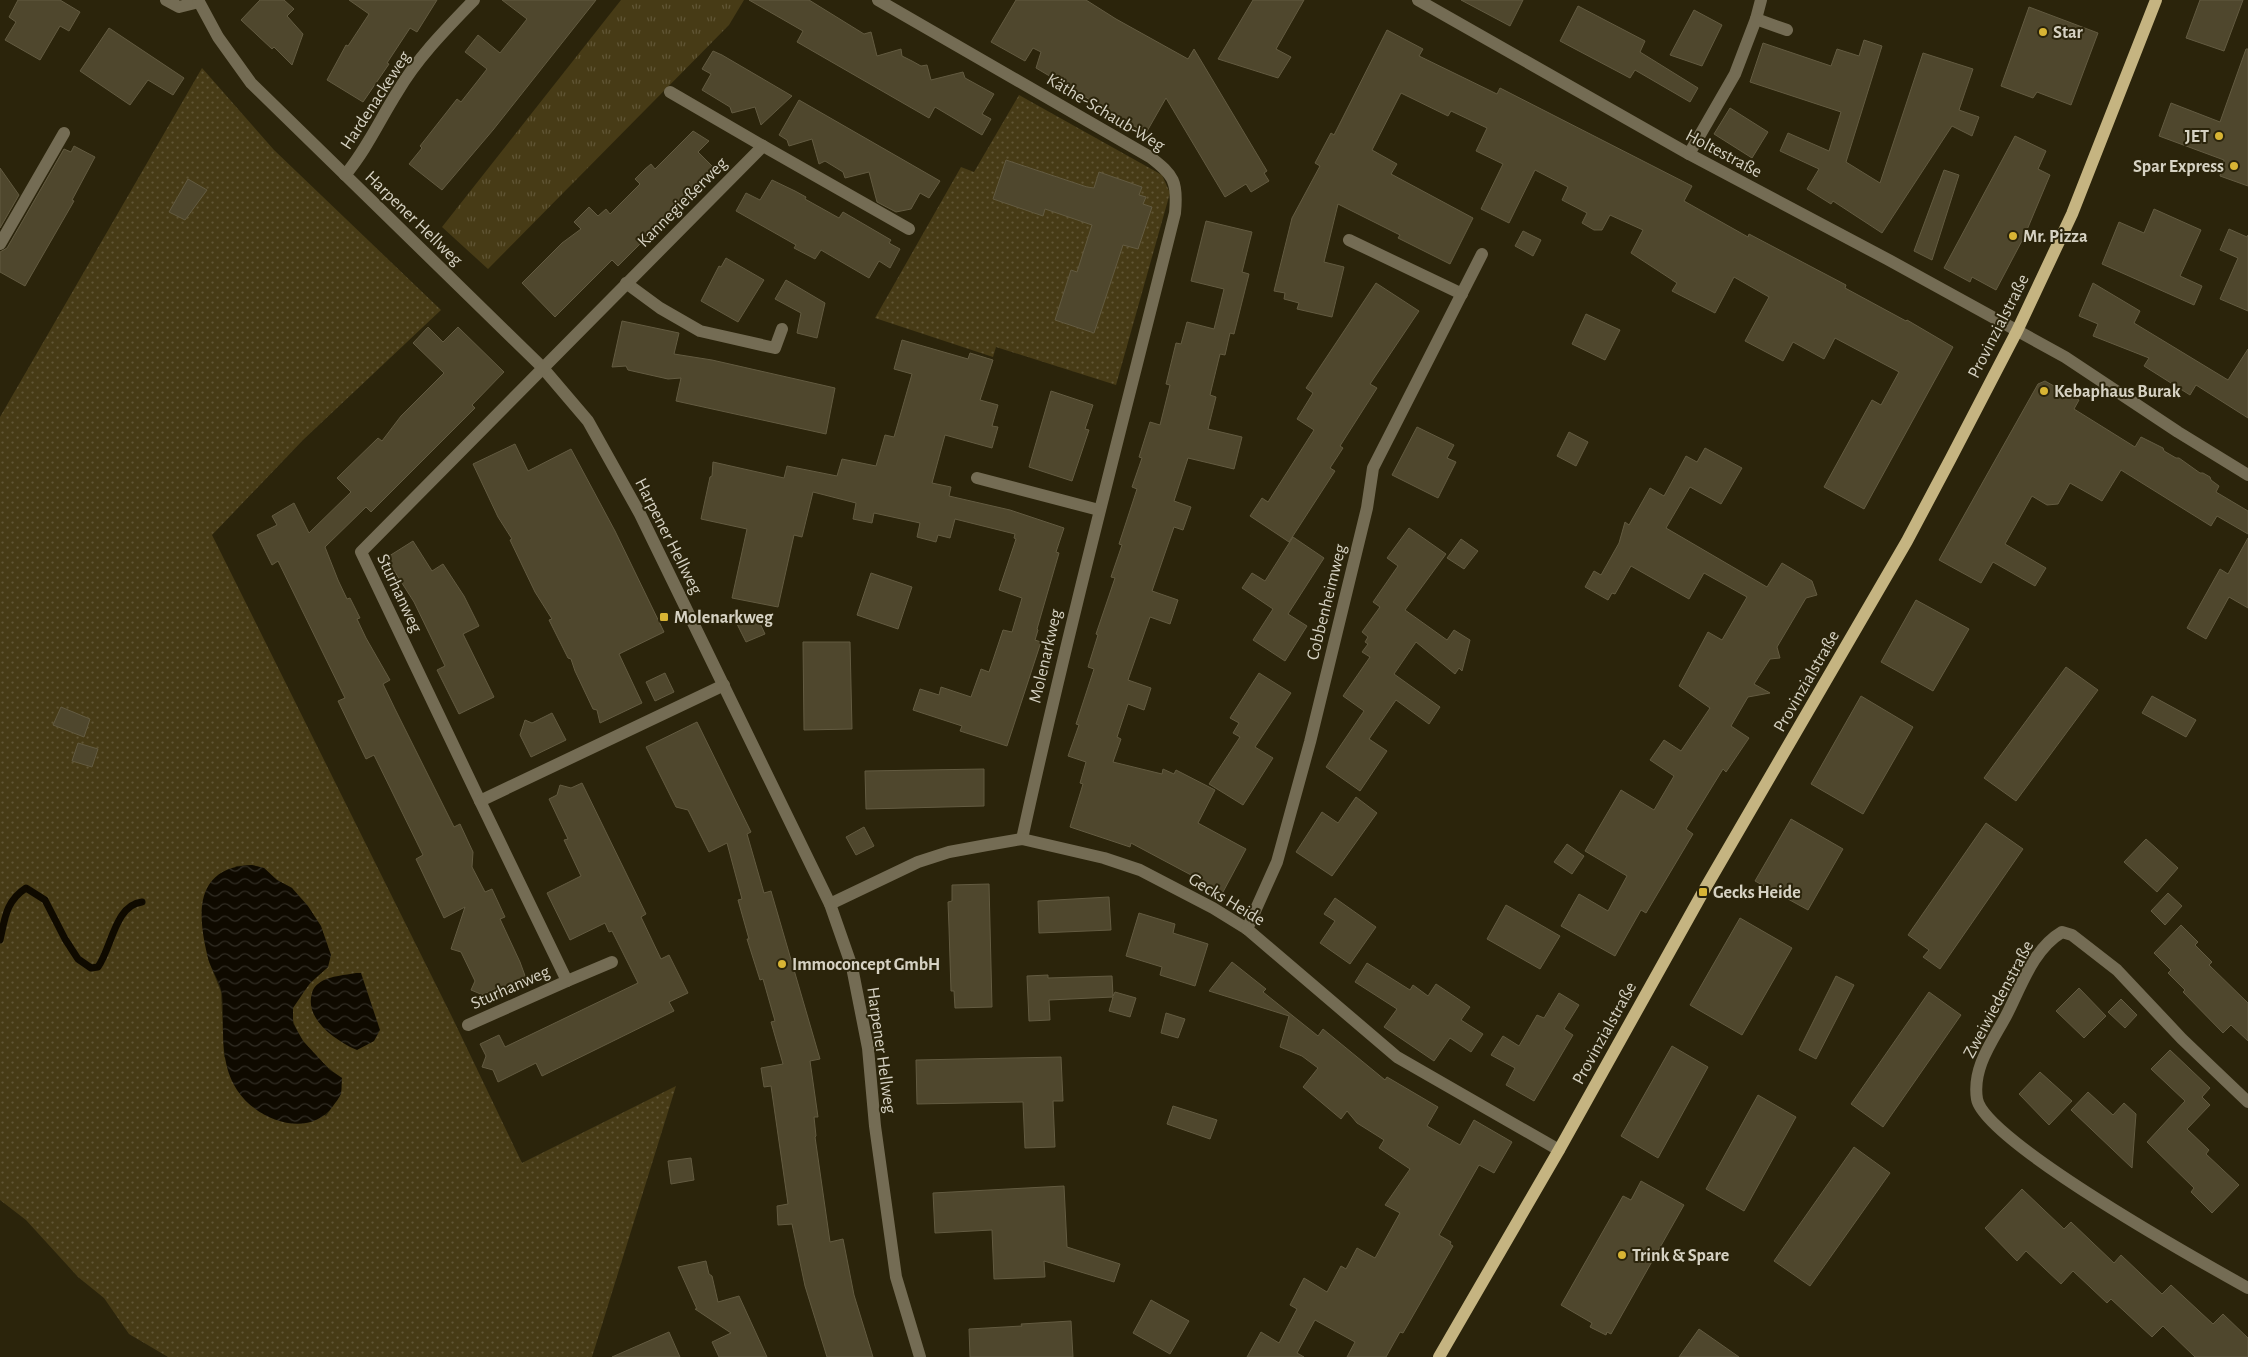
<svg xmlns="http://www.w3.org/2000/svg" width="2248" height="1357" font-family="'Alegreya Sans',sans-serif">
  <defs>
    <pattern id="grass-tufts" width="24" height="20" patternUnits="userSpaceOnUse" patternTransform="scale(1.25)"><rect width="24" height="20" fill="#473b16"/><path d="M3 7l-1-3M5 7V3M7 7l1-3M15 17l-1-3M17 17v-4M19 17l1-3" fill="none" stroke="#615636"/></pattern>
    <pattern id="park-dots" width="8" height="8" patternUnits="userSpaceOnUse" patternTransform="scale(1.25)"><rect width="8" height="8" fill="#473b16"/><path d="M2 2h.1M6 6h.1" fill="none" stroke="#615636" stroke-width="1.8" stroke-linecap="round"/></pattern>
    <pattern id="water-waves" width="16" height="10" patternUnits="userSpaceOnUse" patternTransform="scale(1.25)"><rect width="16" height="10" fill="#0f0a00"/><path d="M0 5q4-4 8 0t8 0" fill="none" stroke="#312d24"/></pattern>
  </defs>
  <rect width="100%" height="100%" fill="#2b240b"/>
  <!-- grass -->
  <path fill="url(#grass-tufts)" d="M621,0H744L729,25L488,269L442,227Z"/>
  <!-- park -->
  <g fill="url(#park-dots)" fill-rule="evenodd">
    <path d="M202,68L274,150L441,310L303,440L212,535L453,1019L522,1163L676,1086L592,1357H168L129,1334L104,1298L78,1277L26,1220L0,1200V417ZM252,865L264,868L277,880L292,888L328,967C317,977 298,993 293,1008C287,1032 324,1066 342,1078L341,1094L326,1116L224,1057L221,992L208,959L202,911L236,866Z"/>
    <path d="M1019,95L1162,175L1170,193L1116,385L996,347L993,357L875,318L961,167L974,172Z"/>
  </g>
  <!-- water -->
  <g fill="url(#water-waves)">
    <path d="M252,865L264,868L277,880L292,888L308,906L321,926L331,955L328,967L310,983L293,1008V1023L303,1041L330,1070L342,1078C341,1083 342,1088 341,1093C340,1097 336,1102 333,1106C309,1140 256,1120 237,1090C218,1060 225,1027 222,994C220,981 211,970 208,958C197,914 194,867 252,865Z"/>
    <path d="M356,973H361L380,1030L374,1041L357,1050C336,1041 304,1019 312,993C313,988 317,984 322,981C331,976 345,975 356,973Z"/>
  </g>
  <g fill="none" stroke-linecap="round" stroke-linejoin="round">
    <!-- stream -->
    <path stroke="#0f0a00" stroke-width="7" d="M0,940C5,918 6,901 26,888L45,900L65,939L78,959L91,968L98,967C112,947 115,905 142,902"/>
  </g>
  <!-- building -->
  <g fill="#4f472d" stroke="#635b41">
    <path d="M18,0H60L80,12L69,31L60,26L40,60L5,40L16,22L9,17Z"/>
    <path d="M260,0H284L294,9L287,16L303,34L292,65L274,47L272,49L241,20Z"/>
    <path d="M349,0H437L417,32L410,28L387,63L389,64L363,102L327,80L346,45L348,46L369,14Z"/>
    <path d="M502,0H596L493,130L442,190L409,164L422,148L420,146L457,99L461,102L487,69L465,52L478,35L500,53L527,19Z"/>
    <path d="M749,0H809L864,34L871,32L877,56L901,49L902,56L912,61L921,66L927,65L931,80L963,72L965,78L994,94L982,114L991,119L982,135L935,107L929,118L797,42L803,31Z"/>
    <path d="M1016,0H1086L1116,19L1188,59L1194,49L1267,171L1264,173L1269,181L1251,192L1246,184L1225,197L1166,98L1146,133L1036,68L1041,52L1033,48L1025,61L991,42Z"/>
    <path d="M1253,0H1304L1276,49L1291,57L1278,78L1218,59Z"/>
    <path d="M1461,0H1523L1510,26Z"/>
    <path d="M2200,0H2243L2224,51L2186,38Z"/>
    <path d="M1578,6L1645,41L1640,52L1698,88L1690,102L1635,70L1630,78L1560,41Z"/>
    <path d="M2029,7L2098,33L2071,105L2037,92L2033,98L2001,86Z"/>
    <path d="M1694,10L1722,25L1702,66L1670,55Z"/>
    <path d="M109,28L184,78L173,95L148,80L130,105L80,71Z"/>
    <path d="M1387,30L1423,49L1419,56L1497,94L1500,88L1692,186L1684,201L1748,237L1749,234L1846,285L1845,288L1906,321L1907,320L1953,347L1864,509L1824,487L1872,400L1881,405L1899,372L1835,338L1824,359L1793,342L1783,361L1745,341L1769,297L1734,277L1715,313L1672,291L1677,283L1631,253L1643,230L1610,215L1602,230H1594L1582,223L1587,213L1562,200L1568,187L1535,170L1509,223L1481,209L1503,164L1476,151L1487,128L1451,111L1448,116L1401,93L1372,150L1397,164L1391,174L1473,218L1450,264L1398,238L1400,235L1338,204L1324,262L1344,267L1332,317L1297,309L1299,303L1284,299L1285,293L1274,291L1292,218L1320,166L1315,163L1331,133L1334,135Z"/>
    <path d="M1864,40L1882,46L1846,162L1880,183L1923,53L1973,69L1959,110L1979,117L1972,136L1952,126L1882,233L1833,201L1831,204L1807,189L1819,169L1780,151L1788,133L1829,151L1841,112L1750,82L1763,43L1831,66L1837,49L1859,56Z"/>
    <path d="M2246,49H2248V186L2220,176L2224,160L2159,136L2171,103L2220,122Z"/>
    <path d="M713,51L722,55L792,96L761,125L755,107L732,113L730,107L702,90L711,74L702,69Z"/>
    <path d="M799,100L940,181L929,198L920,193L911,209L896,212L877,202L869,172L845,178L843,172L825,161L819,164L812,139L789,146L787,140L779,135Z"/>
    <path d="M1730,108L1768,132L1752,158L1714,134Z"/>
    <path d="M693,131L709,141L698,152L715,169L618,266L612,260L555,317L522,283L562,243L581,229L574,222L589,207L598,216L606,209L610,214L640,184L635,179L645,169L651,164L655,169Z"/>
    <path d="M2015,136L2046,151L2038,169L2050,175L2024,237L1996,290L1972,277L1970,282L1944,268Z"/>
    <path d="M74,146L95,157L72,200L74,201L25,286L0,272V252L7,248L64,149L71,152Z"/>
    <path d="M1006,160L1087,187L1094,188L1099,172L1142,187L1139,195L1146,197L1143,204L1152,207L1138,249L1123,245L1094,333L1055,320L1071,270L1077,272L1092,225L1045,209L1043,216L993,199Z"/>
    <path d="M0,168L19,195L0,228Z"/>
    <path d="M1944,170L1959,175L1932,260L1914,251Z"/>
    <path d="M188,179L207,190L185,220L169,212Z"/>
    <path d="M772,180L795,191L806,197L805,199L839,218L843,212L891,240L889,243L900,249L890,268L879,261L869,278L821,250L815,259L794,248L796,245L736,211L746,193L760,200Z"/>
    <path d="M2154,209L2201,230L2180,276L2202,286L2194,305L2102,264L2119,222L2144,233Z"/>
    <path d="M1206,221L1252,232L1242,272L1249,274L1234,334L1230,333L1225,355L1220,354L1210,395L1216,397L1208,429L1242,437L1234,469L1188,458L1174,501L1191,507L1183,530L1174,527L1152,591L1178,600L1170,624L1150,617L1128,680L1151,688L1144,710L1128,704L1117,737L1121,739L1113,762L1162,774L1163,769L1174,774L1176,770L1215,790L1198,823L1246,849L1223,892L1131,843L1130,847L1070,827L1083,784L1080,783L1086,762L1068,756L1079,725L1076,724L1094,669L1088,667L1098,635L1096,634L1115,578L1111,577L1122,545L1119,544L1137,489L1132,487L1142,458L1139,457L1150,422L1160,425L1170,385L1166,384L1176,343L1181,344L1187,322L1214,329L1224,289L1191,281Z"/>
    <path d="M2229,229L2247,237L2248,235V311L2220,299L2238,258L2220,250Z"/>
    <path d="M1523,231L1541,240L1533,256L1515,246Z"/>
    <path d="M726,258L764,280L738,322L701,301L719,266L721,267Z"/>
    <path d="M786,280L825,303L817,338L797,333L801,313L775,299Z"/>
    <path d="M1376,283L1419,311L1370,384L1377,388L1340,446L1343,448L1330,468L1335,471L1289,542L1250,516L1262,498L1268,502L1314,430L1297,419L1313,393L1306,388Z"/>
    <path d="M2093,283L2140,311L2134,323L2228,380L2248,349V418L2196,385L2190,395L2144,366L2149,358L2093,336L2098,324L2079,316Z"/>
    <path d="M1586,314L1620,330L1605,360L1572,344Z"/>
    <path d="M622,321L679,333L674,354L712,360L835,388L826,434L676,401L681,378L668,379L628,370L626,366L612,367Z"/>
    <path d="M428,327L443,342L458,327L504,372L472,405L475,408L371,512L366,507L325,547L338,580L347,599L350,598L360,618L357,619L366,638L390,680L383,684L395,709L454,827L460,824L473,852L472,867L485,892L492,889L505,917L500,919L520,962L528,984L499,998L495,989L483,995L471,990L475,981L461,952L451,949L465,907L444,918L416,859L423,855L374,755L366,759L338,701L345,698L278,561L272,565L257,535L277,525L272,516L294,503L309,533L351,492L337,478L378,438L382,441L401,416L444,373L413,343Z"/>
    <path d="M902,340L968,359L970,353L993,360L980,400L998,405L992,426L998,427L992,448L945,435L932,483L951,487L949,496L1010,510L1064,528L1056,552L1059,553L1037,629L1038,630L1035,640L1041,642L1007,746L960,731L962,726L913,710L920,689L939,695L941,687L971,697L981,669L989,672L1003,630L1012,632L1022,598L999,590L1016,539L1014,538L1015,534L955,519L950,538L938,535L936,542L917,537L920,523L874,513L872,523L853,519L856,503L813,492L802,537L794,535L778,607L732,598L747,529L701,519L710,477L712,476L713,462L784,478L787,466L837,476L842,459L876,466L885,435L894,437L912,374L894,369Z"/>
    <path d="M2045,381L2079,400L2074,409L2135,447L2141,437L2163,448L2164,451L2176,458H2179L2200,473H2203L2210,477L2211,480L2219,486L2216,492L2248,511V534L2217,516L2211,526L2121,470L2102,501L2070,483L2058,504L2047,505L2032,496L2005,544L2046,568L2035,586L1993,562L1981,583L1939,560L2038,384Z"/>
    <path d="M1051,391L1093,405L1085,429L1089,430L1072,481L1029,467Z"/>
    <path d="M1417,427L1454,445L1447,458L1456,462L1438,498L1392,475Z"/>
    <path d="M1569,432L1588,442L1576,466L1557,456Z"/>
    <path d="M515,444L528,471L571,449L615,531L664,632L619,654L642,703L600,723L597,710L593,709L575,671L571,659L568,658L549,620L552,619L535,592L510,540L512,539L498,517L473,464Z"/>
    <path d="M1705,448L1742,468L1721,504L1690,487L1666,528L1767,587L1782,563L1812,581L1817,595L1806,598L1777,647L1780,658L1770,659L1754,684L1770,693L1748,697L1731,726L1749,738L1726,772L1723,769L1686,829L1693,834L1646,913L1641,910L1615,956L1561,926L1579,894L1608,911L1627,876L1585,851L1621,790L1654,810L1674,776L1650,760L1664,740L1681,751L1710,708L1679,686L1708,632L1722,640L1747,597L1704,573L1689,599L1631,566L1615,594L1612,593L1608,600L1585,587L1594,571L1601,575L1619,543L1625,522L1629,525L1650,488L1664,496L1686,456L1697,462Z"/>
    <path d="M1409,528L1446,554L1405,610L1447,640L1454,630L1470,640L1462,671L1459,668L1455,674L1416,642L1394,674L1440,707L1429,724L1396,700L1369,739L1387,751L1360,791L1326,767L1364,711L1343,696L1370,657L1362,652L1368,644L1365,642L1368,637L1362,632L1380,607L1373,602L1398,566L1387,558Z"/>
    <path d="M1293,537L1324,558L1288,614L1307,626L1285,661L1253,640L1273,609L1242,588L1252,573L1265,581Z"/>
    <path d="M2248,538V608L2229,597L2206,639L2187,628L2220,569L2228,574Z"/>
    <path d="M1461,539L1478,551L1464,569L1447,558Z"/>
    <path d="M413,541L432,571L443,564L464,596L479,626L463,634L494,697L459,714L437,670L445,666L414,602L386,558Z"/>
    <path d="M871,573L912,587L898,629L857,615Z"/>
    <path d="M1916,600L1969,629L1933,691L1881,662Z"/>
    <path d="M756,615L765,634L746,642L737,624Z"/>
    <path d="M803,642H850L852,729L804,730Z"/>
    <path d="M2066,667L2098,690L2016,801L1984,778Z"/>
    <path d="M665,673L674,692L655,701L646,682Z"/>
    <path d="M1259,673L1291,693L1255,747L1273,758L1243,805L1209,784L1240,737L1233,733L1239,723L1230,718Z"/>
    <path d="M1861,696L1913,727L1863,814L1811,784Z"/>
    <path d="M2152,696L2196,720L2186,737L2142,713Z"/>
    <path d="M61,707L90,719L84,737L53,725Z"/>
    <path d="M552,713L566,740L531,757L520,735L525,720L532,723Z"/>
    <path d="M697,722L751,832L747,834L764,893L771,891L820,1059L810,1061L818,1117H814L816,1136L815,1137L830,1242L843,1239L854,1295L873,1357H827L805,1286L792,1224L778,1225L777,1206L788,1204L771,1086L764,1087L761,1068L783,1064L771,1022L775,1021L763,979L760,980L747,939H749L738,900L742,899L727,843L709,852L688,810L676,807L646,747Z"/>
    <path d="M78,743L98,749L92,767L72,761Z"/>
    <path d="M984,769V806L866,809L865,771Z"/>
    <path d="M582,783L646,914L641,917L661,959L669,955L688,993L669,1002L674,1011L542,1076L536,1063L498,1082L493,1070L482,1067L486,1056L480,1044L499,1035L505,1047L638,983L612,931L609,932L605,923L570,940L547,893L581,876L564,840L568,839L549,799L557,795L560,785L571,788Z"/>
    <path d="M1356,797L1377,813L1332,876L1296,852L1322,812L1338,823Z"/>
    <path d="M1791,819L1843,849L1808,910L1755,881Z"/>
    <path d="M1986,823L2023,849L1940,969L1923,957L1929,950L1908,935Z"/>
    <path d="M864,827L874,846L856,855L846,837Z"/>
    <path d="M2146,839L2178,868L2157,892L2124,862Z"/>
    <path d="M1567,844L1584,856L1572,874L1554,862Z"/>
    <path d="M989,884L992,1007L955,1008L954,991H951L949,928L948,902L952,901V885Z"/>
    <path d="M2168,893L2182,906L2165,925L2151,911Z"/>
    <path d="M1109,897L1111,930L1039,933L1038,901Z"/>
    <path d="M1335,898L1376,927L1350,964L1320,943L1335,921L1324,914Z"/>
    <path d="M1506,905L1560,936L1540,969L1487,939Z"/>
    <path d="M1139,913L1175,924L1173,933L1208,944L1195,986L1160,975L1162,967L1126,956Z"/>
    <path d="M1740,918L1792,948L1742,1035L1690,1005Z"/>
    <path d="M2181,925L2198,942L2195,945L2212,962L2209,965L2248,1003V1041L2231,1025L2223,1033L2183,992L2185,990L2168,973L2171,970L2154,953Z"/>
    <path d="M1232,962L1266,989L1263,992L1318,1036L1323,1029L1385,1080L1387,1077L1438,1107L1427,1126L1460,1145L1474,1120L1512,1142L1494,1173L1479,1165L1439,1235L1451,1242L1450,1244L1453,1246L1403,1333L1400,1332L1386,1357H1347L1355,1342L1315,1320L1297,1353L1304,1357H1247L1261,1332L1279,1343L1297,1309L1290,1305L1304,1278L1327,1292L1341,1266L1346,1269L1357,1248L1375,1258L1400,1213L1385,1205L1410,1169L1379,1148L1384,1140L1357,1123L1347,1111L1341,1119L1303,1087L1318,1068L1302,1056L1280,1047L1289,1016L1209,991Z"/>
    <path d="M1367,963L1410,990L1413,985L1428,996L1436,984L1470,1007L1461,1020L1483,1034L1471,1052L1450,1038L1434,1061L1384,1027L1397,1009L1355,982Z"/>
    <path d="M1048,975V978L1112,976L1113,996L1115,992L1136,998L1130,1017L1109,1011L1113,997L1049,1000L1050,1020L1029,1021L1027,976Z"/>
    <path d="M1836,976L1854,985L1816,1059L1799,1050Z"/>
    <path d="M2079,988L2106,1016L2084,1038L2056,1011Z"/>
    <path d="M1929,992L1961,1015L1883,1127L1851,1104Z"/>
    <path d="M1559,993L1579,1005L1564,1029L1573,1035L1534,1101L1506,1085L1515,1068L1491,1055L1503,1036L1519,1046L1537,1015L1544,1018Z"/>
    <path d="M2121,999L2137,1015L2125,1028L2108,1012Z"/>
    <path d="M1166,1013L1185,1019L1178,1038L1161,1033Z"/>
    <path d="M1672,1046L1708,1067L1658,1158L1621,1136Z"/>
    <path d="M2170,1050L2210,1088L2202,1097L2210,1105L2187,1129L2209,1150L2206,1154L2239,1185L2212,1213L2191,1192L2194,1188L2147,1142L2185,1101L2151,1069Z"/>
    <path d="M1061,1057L1063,1101H1053L1055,1147L1025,1148L1023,1102L917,1104L916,1060Z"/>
    <path d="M2040,1072L2072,1101L2049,1125L2019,1094Z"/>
    <path d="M2088,1092L2113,1115L2124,1103L2136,1114L2132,1168L2071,1110Z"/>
    <path d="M1758,1095L1796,1117L1744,1211L1706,1189Z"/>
    <path d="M1173,1106L1217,1120L1210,1139L1167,1124Z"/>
    <path d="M1854,1147L1890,1173L1810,1286L1774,1261Z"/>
    <path d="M691,1158L694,1180L671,1184L668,1161Z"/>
    <path d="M1641,1181L1684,1205L1611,1334L1607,1332L1606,1335L1590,1327L1592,1323L1561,1305L1623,1196L1631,1200Z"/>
    <path d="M1064,1186L1067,1247L1120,1264L1114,1282L1044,1261L1045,1277L994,1279L992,1230L935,1233L933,1193Z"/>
    <path d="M2022,1189L2064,1229L2071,1222L2114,1263L2121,1255L2162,1294L2171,1285L2213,1324L2223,1314L2248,1338V1357H2195L2163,1326L2152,1337L2111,1299L2107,1303L2073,1271L2061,1284L2026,1251L2017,1261L1985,1228Z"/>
    <path d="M706,1261L709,1274L712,1276L718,1302L739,1296L767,1357H719L712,1342L731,1333L695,1309H697L678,1267Z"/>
    <path d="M1151,1300L1189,1321L1170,1354L1133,1333Z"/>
    <path d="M1071,1321L1073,1357H970L969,1329L1022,1326L1021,1324Z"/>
    <path d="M1699,1329L1739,1357H1679Z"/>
    <path d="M669,1332L680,1357H612Z"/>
  </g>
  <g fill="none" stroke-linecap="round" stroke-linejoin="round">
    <!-- minor -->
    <g stroke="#746c54" stroke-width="12">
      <path d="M166,0L179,7L199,2"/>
      <path d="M198,0L218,37L251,83L542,367L588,421L640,514L830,904L852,967L868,1048L875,1126L896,1277L920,1357"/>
      <path d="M878,0L1150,157C1174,175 1178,182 1175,213C1123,421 1068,629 1022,839"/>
      <path d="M1418,0L1689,154L1887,259L2065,357L2178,432L2248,475"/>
      <path d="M1761,0L1756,19L1787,30"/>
      <path d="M670,92L763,146"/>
      <path d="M1689,154L1735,74L1756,19"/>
      <path d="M345,175C367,149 380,119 398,91C418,57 447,28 474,0"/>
      <path d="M1349,240L1462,294"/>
      <path d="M0,244L64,133"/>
      <path d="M626,283L660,308L700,331L775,348L782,329"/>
      <path d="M977,478L1099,510"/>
      <path d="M724,685L480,801L361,552L763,146L909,229"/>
      <path d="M830,904L918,862L949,852L987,845L1022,839L1104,858L1140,870L1213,908L1247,929L1397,1057L1559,1150"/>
      <path d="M1247,929L1277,862L1310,742L1367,508L1373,468L1482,254"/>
      <path d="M567,981L612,962"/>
      <path d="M468,1025L567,981L480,801"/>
      <path d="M2248,1102L2182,1039L2117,970L2072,935L2062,932C2033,949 2021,987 2006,1016C1992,1042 1972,1068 1977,1099C1984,1141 2203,1263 2248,1288"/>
    </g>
    <!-- major -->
    <path stroke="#c5b481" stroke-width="12" d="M1439,1357L1559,1150L1703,892L1907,541L1951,458L2017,331L2072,214L2156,0"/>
  </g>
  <!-- markers -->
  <g fill="#d8b434" stroke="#2b240b" stroke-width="2">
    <circle cx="2043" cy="32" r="5"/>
    <circle cx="2219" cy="136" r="5"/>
    <circle cx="2234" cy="166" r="5"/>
    <circle cx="2013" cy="236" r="5"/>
    <circle cx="2044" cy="391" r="5"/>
    <rect x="659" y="612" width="10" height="10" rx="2.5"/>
    <rect x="1698" y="887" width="10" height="10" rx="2.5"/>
    <circle cx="782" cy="964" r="5"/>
    <circle cx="1622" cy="1255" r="5"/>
  </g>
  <g text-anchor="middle" stroke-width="4" stroke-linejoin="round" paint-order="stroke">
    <!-- poi labels -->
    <g font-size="18" font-weight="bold" fill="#d6d2c3" stroke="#2b240b" text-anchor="start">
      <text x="2053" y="38">Star</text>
      <text x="2209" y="142" text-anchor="end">JET</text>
      <text x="2224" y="172" text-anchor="end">Spar Express</text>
      <text x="2023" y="242">Mr. Pizza</text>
      <text x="2054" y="397">Kebaphaus Burak</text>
      <text x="674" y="623">Molenarkweg</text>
      <text x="1713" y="898">Gecks Heide</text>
      <text x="792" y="970">Immoconcept GmbH</text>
      <text x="1632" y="1261">Trink &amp; Spare</text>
    </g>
    <!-- street labels -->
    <g font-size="18" fill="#d6d2c3" stroke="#2b240b">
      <text transform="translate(375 100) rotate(-57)" y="6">Hardenackeweg</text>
      <text transform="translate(1106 112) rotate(31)" y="6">Käthe-Schaub-Weg</text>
      <text transform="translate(1724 153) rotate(28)" y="6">Holtestraße</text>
      <text transform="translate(682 202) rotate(-45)" y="6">Kannegießerweg</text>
      <text transform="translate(414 218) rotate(44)" y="6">Harpener Hellweg</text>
      <text transform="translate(1998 326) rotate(-63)" y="6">Provinzialstraße</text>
      <text transform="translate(669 536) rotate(63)" y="6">Harpener Hellweg</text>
      <text transform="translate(400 593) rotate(65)" y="6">Sturhanweg</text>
      <text transform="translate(1326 602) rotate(-76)" y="6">Cobbenheimweg</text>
      <text transform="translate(1045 656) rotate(-77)" y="6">Molenarkweg</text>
      <text transform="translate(1806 681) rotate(-60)" y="6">Provinzialstraße</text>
      <text transform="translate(1227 899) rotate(31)" y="6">Gecks Heide</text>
      <text transform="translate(510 987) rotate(-24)" y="6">Sturhanweg</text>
      <text transform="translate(1998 999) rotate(-62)" y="6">Zweiwiedenstraße</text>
      <text transform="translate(1604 1033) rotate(-61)" y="6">Provinzialstraße</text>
      <text transform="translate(882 1050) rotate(82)" y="6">Harpener Hellweg</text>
    </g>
  </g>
</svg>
